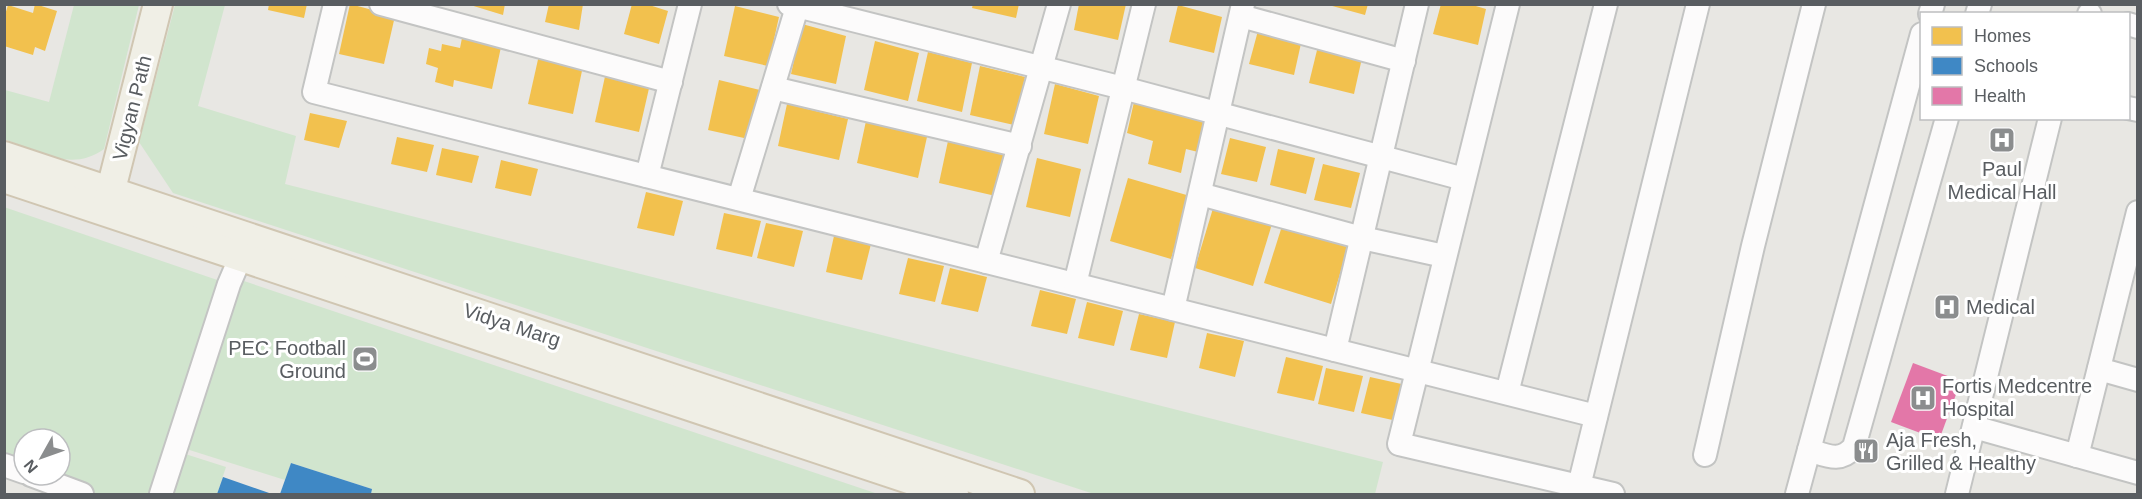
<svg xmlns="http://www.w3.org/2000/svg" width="2142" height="499" font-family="Arial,sans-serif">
  <rect width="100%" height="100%" fill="#e8e7e3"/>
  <!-- green -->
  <g fill="#d1e5ce">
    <path d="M74,5H139L104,149C71,173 39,151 4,139L5,90L49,102Z"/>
    <path d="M175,5H225L198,106L296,136L285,184L1383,462L1375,494H1094L173,193L139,142Z"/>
    <path d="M4,207L229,284L158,494H94L44,475H60V439H24V467L5,460Z"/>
    <path d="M238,279L878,494H371L372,489L291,463L285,480L180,447Z"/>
    <path d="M179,452L226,467L217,494H165Z"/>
  </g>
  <!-- homes -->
  <g fill="#f2c14e">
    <path d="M35,4L57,11L45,51L35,47L33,55L4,46V18L8,5L33,13Z"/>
    <path d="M269,4H307L304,18L268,10Z"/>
    <path d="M350,4L395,16L384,64L339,54Z"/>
    <path d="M467,4H505L503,15Z"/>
    <path d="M549,4H583L579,30L545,22Z"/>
    <path d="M632,4H646L668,11L659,44L624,34Z"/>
    <path d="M973,4H1019L1016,18L972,8Z"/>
    <path d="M1079,4H1126L1118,40L1074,30Z"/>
    <path d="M1325,4H1368L1365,15Z"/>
    <path d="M1441,4H1469L1486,9L1478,45L1433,34Z"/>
    <path d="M1178,5L1222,17L1214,53L1169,42Z"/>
    <path d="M735,6L779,17L768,66L724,56Z"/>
    <path d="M802,24L846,36L836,84L791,74Z"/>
    <path d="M1259,27L1302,39L1294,75L1249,64Z"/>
    <path d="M462,38L501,47L492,89L454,80L453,87L435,82L438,68L426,64L429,48L441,51L442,44L460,48Z"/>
    <path d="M875,41L919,53L908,101L864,90Z"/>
    <path d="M1318,46L1362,58L1354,94L1309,83Z"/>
    <path d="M928,52L972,63L962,112L917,101Z"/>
    <path d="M539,55L583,66L573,114L528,104Z"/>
    <path d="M980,66L1025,77L1014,125L970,115Z"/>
    <path d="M606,72L650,84L639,132L595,122Z"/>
    <path d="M719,80L764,91L753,140L708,130Z"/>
    <path d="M1055,84L1099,96L1088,144L1044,134Z"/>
    <path d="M1134,102L1204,120L1198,152L1186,149L1181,173L1148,164L1153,141L1127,133Z"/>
    <path d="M787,104L848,119L839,160L778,146Z"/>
    <path d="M310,113L347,121L339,148L304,140Z"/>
    <path d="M866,121L927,137L918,178L857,163Z"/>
    <path d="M397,137L434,145L427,172L391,164Z"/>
    <path d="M1230,138L1266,147L1257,182L1221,174Z"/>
    <path d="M948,141L1009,156L1000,197L939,183Z"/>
    <path d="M442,148L479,156L472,183L436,175Z"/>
    <path d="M1278,149L1315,158L1306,194L1270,185Z"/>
    <path d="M1037,158L1081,169L1070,217L1026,207Z"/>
    <path d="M501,160L538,169L531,196L495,188Z"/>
    <path d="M1323,164L1360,173L1351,208L1314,200Z"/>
    <path d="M1128,178L1190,196L1171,259L1110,241Z"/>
    <path d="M646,192L683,201L674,236L637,228Z"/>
    <path d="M1214,205L1272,224L1253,286L1195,268Z"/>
    <path d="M724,213L761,221L752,257L716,249Z"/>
    <path d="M766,223L803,231L794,267L757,258Z"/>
    <path d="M1282,226L1348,247L1331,304L1264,283Z"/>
    <path d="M834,236L871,244L862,280L826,272Z"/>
    <path d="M908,258L944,266L935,302L899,294Z"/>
    <path d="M950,268L987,277L978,312L941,304Z"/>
    <path d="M1040,290L1076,299L1067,334L1031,326Z"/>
    <path d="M1087,302L1123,311L1114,346L1078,338Z"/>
    <path d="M1139,314L1175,322L1167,358L1130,350Z"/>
    <path d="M1207,333L1244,341L1235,377L1199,368Z"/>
    <path d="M1286,357L1323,366L1314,401L1277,393Z"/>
    <path d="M1326,368L1363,376L1354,412L1318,404Z"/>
    <path d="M1370,377L1406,385L1397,421L1361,413Z"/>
  </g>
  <!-- schools -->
  <g fill="#3f88c5">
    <path d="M291,463L372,489L371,494H280Z"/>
    <path d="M223,477L272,494H217Z"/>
  </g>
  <!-- health -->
  <path fill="#e377a8" d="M1913,363L1961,381L1939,440L1891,422Z"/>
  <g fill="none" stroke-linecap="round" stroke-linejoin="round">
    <!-- minor casing -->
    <g stroke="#c3c4c3" stroke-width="26">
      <g id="minor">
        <path d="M335,4L314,92L1596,416"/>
        <path d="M381,4L671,82"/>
        <path d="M789,4L1123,88L1464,179"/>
        <path d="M1508,4L1399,444L1613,494"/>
        <path d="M1930,14L1933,4"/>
        <path d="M1977,14L1980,4"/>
        <path d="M2089,14H2090"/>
        <path d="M1241,16L1404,61"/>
        <path d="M2128,24L2138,27"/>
        <path d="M773,88L1020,146"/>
        <path d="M2128,108L2138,110"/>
        <path d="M647,176L690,4"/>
        <path d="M1200,194L1362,238L1444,256"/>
        <path d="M739,199L798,4"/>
        <path d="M986,262L1059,4"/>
        <path d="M1075,284L1144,4"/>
        <path d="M1173,309L1243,4"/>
        <path d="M1335,350L1417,4"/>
        <path d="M2099,369L2138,380"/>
        <path d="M1507,393L1606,4"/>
        <path d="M1974,427L2138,473"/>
        <path d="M1809,450C1828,456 1840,463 1854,447L1947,118"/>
        <path d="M1705,455L1753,246L1814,4"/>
        <path d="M2077,456L2138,212"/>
        <path d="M4,465L24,472"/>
        <path d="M31,475L82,494"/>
        <path d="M1579,486L1698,4"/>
        <path d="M161,494L229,284L247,242"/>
        <path d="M1797,494L1922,34"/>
        <path d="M1957,494L2050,118"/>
      </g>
    </g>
    <!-- major casing -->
    <g stroke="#d0c6b2" stroke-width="32">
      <g id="major">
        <path d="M4,156L1020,494"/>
        <path d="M4,178L954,494"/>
        <path d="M106,209L158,4"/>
      </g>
    </g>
    <!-- minor -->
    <use href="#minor" stroke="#fcfbfb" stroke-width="22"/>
    <!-- major -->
    <use href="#major" stroke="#f0efe6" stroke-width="28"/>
  </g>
  <!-- icons -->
  <defs>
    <g id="hospital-square" transform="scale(1.35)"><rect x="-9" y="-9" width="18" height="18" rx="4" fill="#8b8d8e" stroke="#fff"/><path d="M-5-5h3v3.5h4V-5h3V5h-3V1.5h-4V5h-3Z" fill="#fff"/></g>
    <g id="stadium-square" transform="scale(1.35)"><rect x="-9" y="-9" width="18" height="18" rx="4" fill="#8b8d8e" stroke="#fff"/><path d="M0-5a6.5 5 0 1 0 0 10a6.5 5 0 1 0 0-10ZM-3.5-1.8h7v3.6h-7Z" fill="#fff"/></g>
    <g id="restaurant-square" transform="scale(1.35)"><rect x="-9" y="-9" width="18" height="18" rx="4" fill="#8b8d8e" stroke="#fff"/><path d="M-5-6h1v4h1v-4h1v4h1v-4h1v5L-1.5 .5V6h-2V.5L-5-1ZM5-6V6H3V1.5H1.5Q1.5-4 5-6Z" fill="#fff"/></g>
  </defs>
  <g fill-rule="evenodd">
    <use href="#hospital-square" x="2002" y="140"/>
    <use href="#hospital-square" x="1947" y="307"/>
    <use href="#stadium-square" x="365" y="359"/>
    <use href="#hospital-square" x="1923" y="398"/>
    <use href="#restaurant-square" x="1866" y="451"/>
  </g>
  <g text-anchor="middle" stroke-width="6" stroke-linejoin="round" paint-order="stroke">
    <!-- street labels -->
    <g font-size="20" fill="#595d61" stroke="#fff">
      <text transform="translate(132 108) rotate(-76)" y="7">Vigyan Path</text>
      <text transform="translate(512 325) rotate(18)" y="7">Vidya Marg</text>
    </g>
    <!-- poi labels -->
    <g font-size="20" fill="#595d61" stroke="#fff" text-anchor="start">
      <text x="2002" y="176" text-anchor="middle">Paul<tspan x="2002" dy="23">Medical Hall</tspan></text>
      <text x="1966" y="314">Medical</text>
      <text x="346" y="355" text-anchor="end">PEC Football<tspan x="346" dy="23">Ground</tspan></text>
      <text x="1942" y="393">Fortis Medcentre<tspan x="1942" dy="23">Hospital</tspan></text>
      <text x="1886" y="447">Aja Fresh,<tspan x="1886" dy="23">Grilled &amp; Healthy</tspan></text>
    </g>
  </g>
  <!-- border -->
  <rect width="2142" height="499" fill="none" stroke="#595d61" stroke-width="12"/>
  <!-- legend -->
  <rect x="1920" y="12" width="210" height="108" fill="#ffffff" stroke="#bdbec0" stroke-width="1.5"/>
  <rect x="1932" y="27" width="30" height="18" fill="#f2c14e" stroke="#bdbec0" stroke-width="1.5"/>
  <text x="1974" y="42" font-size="18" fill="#595d61">Homes</text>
  <rect x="1932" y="57" width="30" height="18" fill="#3f88c5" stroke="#bdbec0" stroke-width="1.5"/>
  <text x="1974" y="72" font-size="18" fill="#595d61">Schools</text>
  <rect x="1932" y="87" width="30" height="18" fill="#e377a8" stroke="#bdbec0" stroke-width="1.5"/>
  <text x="1974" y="102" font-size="18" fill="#595d61">Health</text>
  <!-- north arrow -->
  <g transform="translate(42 457) rotate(230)"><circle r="28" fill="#ffffff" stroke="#bdbec0" stroke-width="1.5"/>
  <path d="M0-4.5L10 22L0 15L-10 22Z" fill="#8b8d8e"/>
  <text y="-9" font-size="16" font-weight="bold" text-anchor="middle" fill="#595d61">N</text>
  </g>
</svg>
